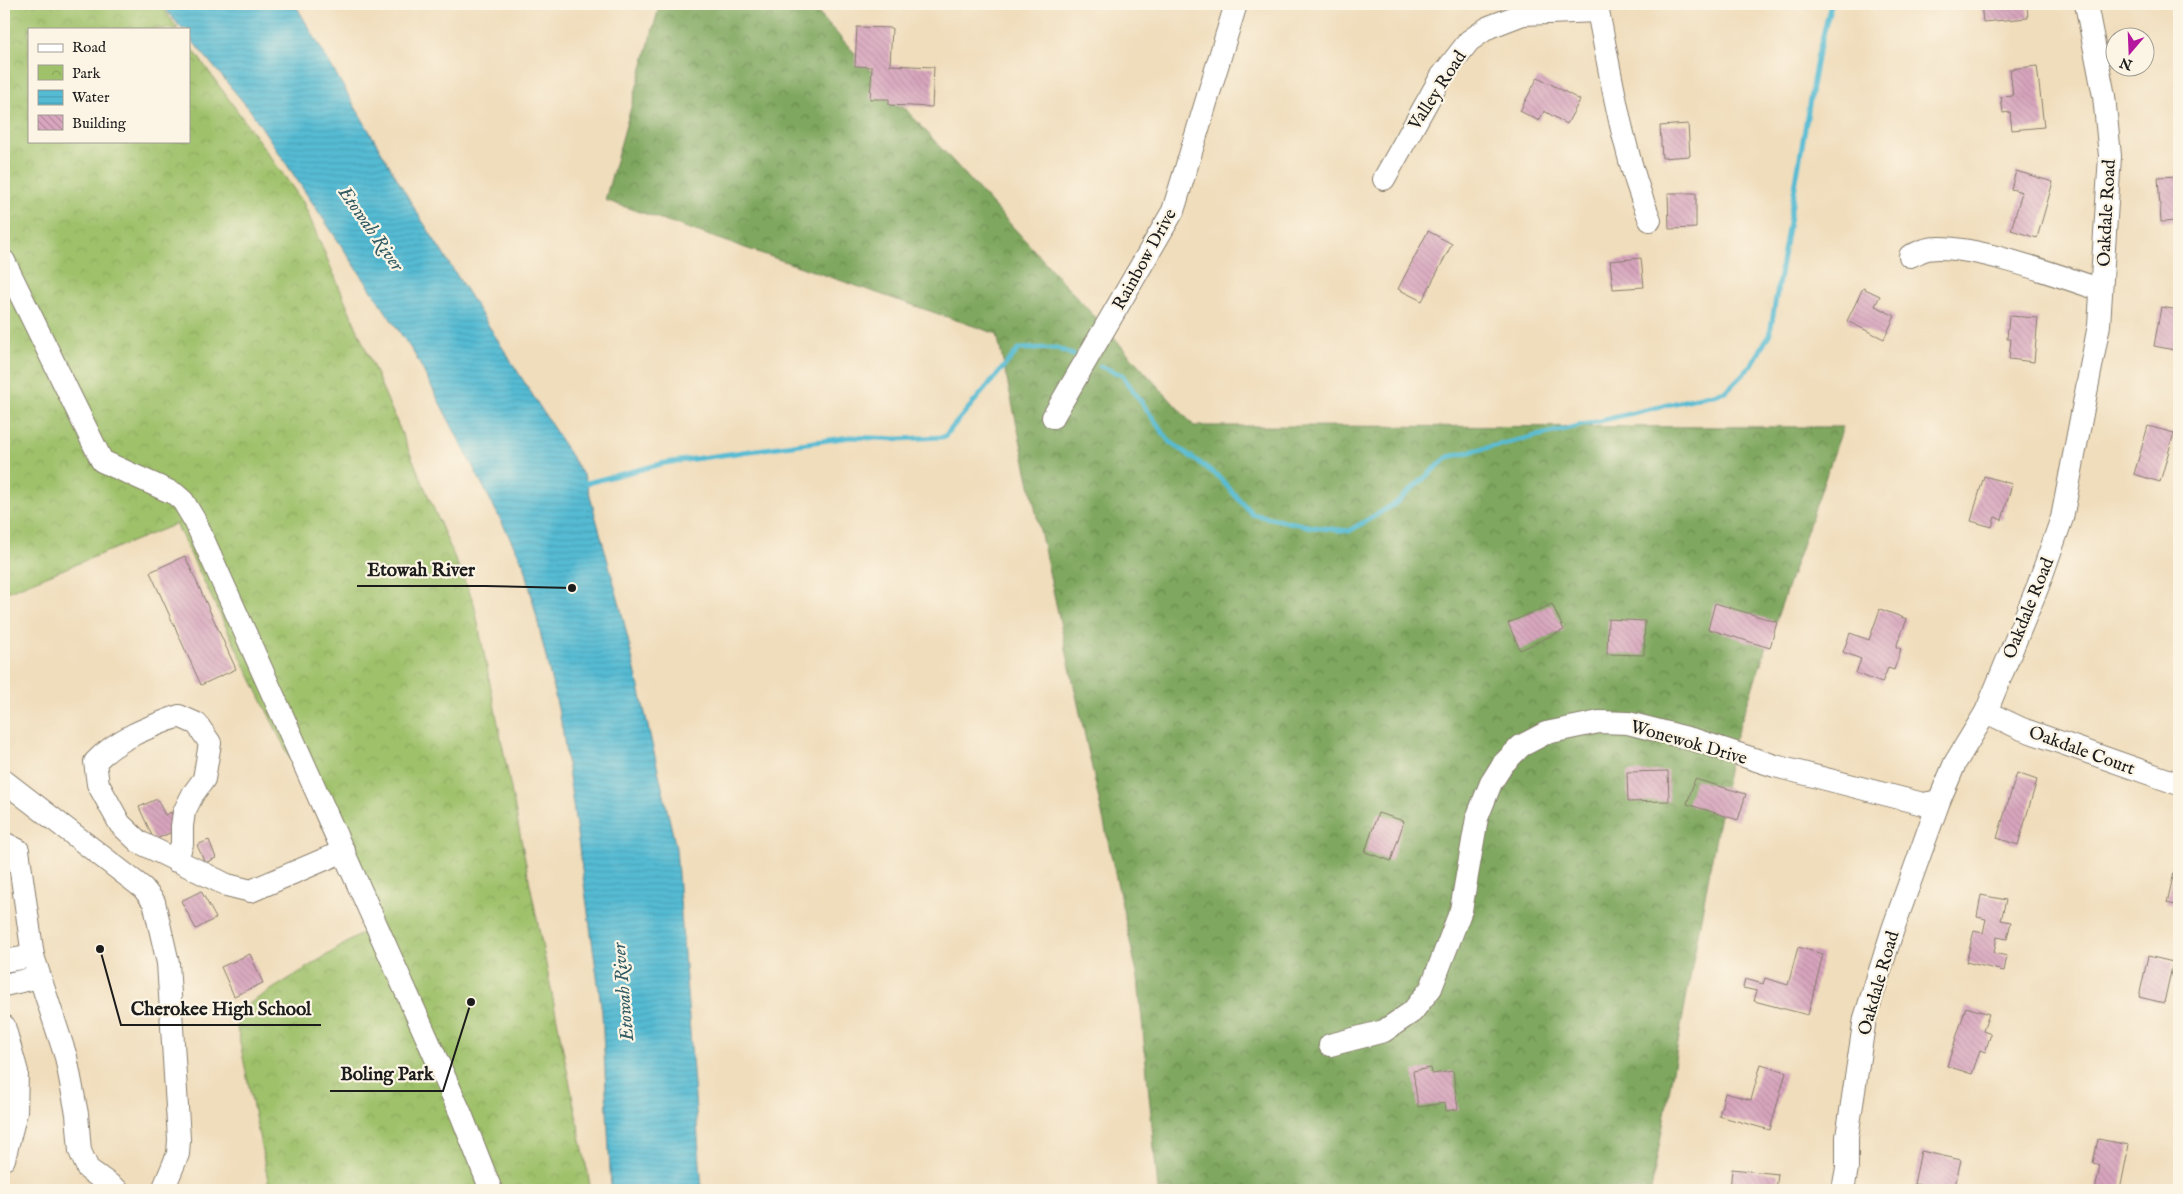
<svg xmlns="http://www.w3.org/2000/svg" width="2183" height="1194" font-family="'IM FELL English',serif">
  <defs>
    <pattern id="forest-crowns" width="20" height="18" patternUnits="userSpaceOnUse" patternTransform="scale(1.25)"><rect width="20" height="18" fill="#7fa75e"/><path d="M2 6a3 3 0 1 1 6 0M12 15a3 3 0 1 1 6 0" fill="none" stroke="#67874d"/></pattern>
    <pattern id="park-crowns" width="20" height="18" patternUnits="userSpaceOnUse" patternTransform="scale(1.25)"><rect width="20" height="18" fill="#9fc16a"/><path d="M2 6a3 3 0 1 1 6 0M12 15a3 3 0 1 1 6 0" fill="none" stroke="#88a55b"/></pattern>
    <pattern id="water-rules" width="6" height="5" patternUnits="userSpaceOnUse" patternTransform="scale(1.25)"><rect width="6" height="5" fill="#55bbd3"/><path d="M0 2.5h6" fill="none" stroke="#49a0b5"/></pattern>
    <pattern id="building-back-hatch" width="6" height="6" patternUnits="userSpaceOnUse" patternTransform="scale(1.25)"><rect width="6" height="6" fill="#d7a5bd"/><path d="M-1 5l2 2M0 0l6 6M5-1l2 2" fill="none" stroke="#b88da2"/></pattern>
  </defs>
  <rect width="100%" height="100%" fill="#fcf5e5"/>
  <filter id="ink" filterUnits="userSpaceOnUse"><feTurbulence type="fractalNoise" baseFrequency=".02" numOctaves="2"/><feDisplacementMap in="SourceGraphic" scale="10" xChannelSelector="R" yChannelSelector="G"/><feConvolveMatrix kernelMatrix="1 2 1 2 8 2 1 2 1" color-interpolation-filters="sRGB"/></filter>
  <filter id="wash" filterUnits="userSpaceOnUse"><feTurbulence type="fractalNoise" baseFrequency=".0096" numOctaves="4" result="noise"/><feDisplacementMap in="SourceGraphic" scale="20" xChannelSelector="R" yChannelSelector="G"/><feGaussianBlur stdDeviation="1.12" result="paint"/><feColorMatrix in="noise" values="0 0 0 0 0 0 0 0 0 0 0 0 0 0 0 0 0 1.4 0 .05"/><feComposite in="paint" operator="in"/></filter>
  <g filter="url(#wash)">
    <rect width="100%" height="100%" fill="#f0ddbc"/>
    <!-- forest -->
    <path fill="url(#forest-crowns)" stroke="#4e623d" d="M660,4H810L1194,426L1843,427L1733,744L1651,1190H1158L1138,978L997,334L605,200Z"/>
    <!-- park -->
    <path fill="url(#park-crowns)" stroke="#5e6e43" d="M4,4H160L178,29H29V141H189V44L303,202L474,603L591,1190H270L234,1013L372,927L176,524L4,593Z"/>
    <!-- water -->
    <path fill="url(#water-rules)" stroke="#386c78" d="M161,4H295L416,211L585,478L621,609L676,848L702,1190H611L602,1012L562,726L525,567L415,355L250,110L189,37V29H182Z"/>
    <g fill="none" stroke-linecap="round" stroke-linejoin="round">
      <!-- stream -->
      <g stroke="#55bbd3" stroke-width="5">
        <path d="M1100,366L1122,375L1169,441L1218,476L1252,514L1312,527L1349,531L1396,503L1448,457L1726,391L1752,365L1770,333L1817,58L1831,4"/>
        <path d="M582,481L587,483L665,463L850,437L898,439L944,437L1019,349L1057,348L1073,355"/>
      </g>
    </g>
    <g id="blocks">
      <!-- building -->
      <g fill="url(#building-back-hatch)">
        <path d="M1981,4H2027L2028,18L1983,22Z"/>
        <path d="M857,27L892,28L890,65L934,67L932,107L889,105V99H870L872,67L855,66Z"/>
        <path d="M2037,66L2044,127L2012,130L2010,112L2003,113L2001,97L2013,96L2010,69Z"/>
        <path d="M1538,77L1580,100L1567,124L1544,111L1539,121L1520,111Z"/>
        <path d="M1688,124L1690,156L1662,158L1660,126Z"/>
        <path d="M2016,171L2053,182L2037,238L2011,230L2022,192L2011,189Z"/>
        <path d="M2179,176V221L2161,222L2158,177Z"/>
        <path d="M1668,193H1696V228L1669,229Z"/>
        <path d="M1428,231L1452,244L1422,301L1398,289Z"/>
        <path d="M1641,258L1644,287L1613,289L1610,261Z"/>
        <path d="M1863,288L1880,296L1875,306L1895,316L1884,339L1847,321Z"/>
        <path d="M2161,307L2179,310V351L2154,346Z"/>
        <path d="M2009,316L2038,318L2034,362L2009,359L2011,339H2007Z"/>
        <path d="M2148,426L2174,433L2160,482L2134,474Z"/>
        <path d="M1984,476L2012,484L2002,520L1995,517L1992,527L1971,521Z"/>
        <path d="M185,556L236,669L201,685L150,572Z"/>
        <path d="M1715,603L1777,622L1770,648L1708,629Z"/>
        <path d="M1552,604L1564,630L1520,650L1508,623Z"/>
        <path d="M1880,609L1907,619L1896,647L1901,649L1894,670L1888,668L1882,683L1856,673L1861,659L1843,652L1850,633L1869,640Z"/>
        <path d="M1608,619L1645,621L1644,655L1607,654Z"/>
        <path d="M1668,771L1669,801L1628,802L1627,772Z"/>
        <path d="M2017,773L2037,780L2018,845L1997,838Z"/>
        <path d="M1695,779L1746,794L1738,820L1687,804Z"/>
        <path d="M157,799L165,815L171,812L179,829L154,840L139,807Z"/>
        <path d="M1378,813L1404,821L1391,861L1365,852Z"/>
        <path d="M209,840L216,858L205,863L197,845Z"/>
        <path d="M2179,851V906L2167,903Z"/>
        <path d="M201,891L216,918L196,929L181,901Z"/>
        <path d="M1981,895L2006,900L2001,920L2011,922L2007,939L1997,937L1994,953L2007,956L2004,971L1966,962L1974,931L1983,933L1986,919L1977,917Z"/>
        <path d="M1798,947L1823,954L1808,1015L1754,1001L1757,991L1743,988L1745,979L1763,984L1765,978L1788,985Z"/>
        <path d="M250,954L263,983L234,996L221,967Z"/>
        <path d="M2148,956L2173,962L2164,1003L2139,997Z"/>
        <path d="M1966,1007L1989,1014L1983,1031L1991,1034L1985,1052L1980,1050L1972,1074L1947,1066Z"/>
        <path d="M1761,1064L1786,1072L1770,1130L1719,1116L1725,1093L1751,1100Z"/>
        <path d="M1431,1068L1432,1074L1453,1071L1458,1109L1446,1111L1445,1103L1418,1107L1413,1071Z"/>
        <path d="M2098,1139L2129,1145L2120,1190H2095L2100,1165L2093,1163Z"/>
        <path d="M1921,1151L1961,1160L1955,1186L1967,1190H1919L1921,1185L1914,1184Z"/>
        <path d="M1732,1169L1778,1174L1776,1190H1730Z"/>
      </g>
    </g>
  </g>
  <g filter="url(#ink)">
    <use href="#blocks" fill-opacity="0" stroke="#867c6c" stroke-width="1"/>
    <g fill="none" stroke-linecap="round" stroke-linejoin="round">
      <!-- minor casing -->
      <g stroke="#867c6c" stroke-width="24">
        <g id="minor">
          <path d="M1599,4L1598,11C1612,81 1623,154 1650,220"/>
          <path d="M1384,179L1441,77L1469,41L1489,27L1523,14L1598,11"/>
          <path d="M1910,256C1916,254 1922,250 1928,249C1966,242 2063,277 2101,290"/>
          <path d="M4,261L102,461L175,494L183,501L195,521L461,1114L491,1190"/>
          <path d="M1053,417L1173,211L1236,4"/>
          <path d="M1986,712L2022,729L2179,784"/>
          <path d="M4,781L143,888L154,902L168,963L179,1139L178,1154L163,1190"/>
          <path d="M4,843L18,850L33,956L66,1057L77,1114L80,1151L88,1169L117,1190"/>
          <path d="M176,861L182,844V826L184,812L193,794L204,779L210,743L197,724L179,716C149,727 118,738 95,762L98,784L120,824L139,842L227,885L251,891L344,851"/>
          <path d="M4,961L33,956"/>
          <path d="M4,985L39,977"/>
          <path d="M4,1026L17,1072L16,1112L4,1159"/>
          <path d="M1330,1045L1384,1031L1412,1012L1431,988L1461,910L1477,818L1491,783L1503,764L1521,746L1546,733L1599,722L1628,723L1695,740L1775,766L1923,804L1939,801"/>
          <path d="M1843,1190L1847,1168V1137L1865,1018L1893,929L1939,801L1955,763L1986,712L2038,586L2062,518L2099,325L2110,156L2104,96L2086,4"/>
        </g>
      </g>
      <!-- minor -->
      <use href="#minor" stroke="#fff" stroke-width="22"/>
    </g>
  </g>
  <g text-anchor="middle" stroke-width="4.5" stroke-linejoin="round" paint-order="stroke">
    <!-- street labels -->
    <g font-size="18" fill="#1c1c1c" stroke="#fcf5e5">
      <text transform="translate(1437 90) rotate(-57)" y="6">Valley Road</text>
      <text transform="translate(2106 213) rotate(-87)" y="6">Oakdale Road</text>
      <text transform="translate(1144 259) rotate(-61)" y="6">Rainbow Drive</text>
      <text transform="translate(2028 608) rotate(-68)" y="6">Oakdale Road</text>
      <text transform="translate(1689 742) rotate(16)" y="6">Wonewok Drive</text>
      <text transform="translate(2082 750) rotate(20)" y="6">Oakdale Court</text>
      <text transform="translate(1878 983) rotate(-74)" y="6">Oakdale Road</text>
    </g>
    <!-- water labels -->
    <g font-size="19" font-style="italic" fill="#335c65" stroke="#fcf5e5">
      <text transform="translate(372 228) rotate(55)" y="7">Etowah River</text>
      <text transform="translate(622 992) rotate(-95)" y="7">Etowah River</text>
    </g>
  </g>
  <!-- callouts -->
  <path fill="none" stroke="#1c1c1c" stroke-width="2" d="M572 588L485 586H357M100 949L121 1025H321M471 1002L443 1091H330"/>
  <g fill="#1c1c1c" stroke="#fcf5e5" stroke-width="2">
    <circle cx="572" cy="588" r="5"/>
    <circle cx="100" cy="949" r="5"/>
    <circle cx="471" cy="1002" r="5"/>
  </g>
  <g font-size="19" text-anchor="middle" font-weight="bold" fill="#1c1c1c" stroke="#fcf5e5" stroke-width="4.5" stroke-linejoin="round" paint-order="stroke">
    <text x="421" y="576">Etowah River</text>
    <text x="221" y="1015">Cherokee High School</text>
    <text x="387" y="1080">Boling Park</text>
  </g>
  <!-- margin -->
  <rect width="2183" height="1194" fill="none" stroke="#fcf5e5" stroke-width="20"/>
  <!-- legend -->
  <rect x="28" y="28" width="162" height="115" fill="#fcf5e5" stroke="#a29e95"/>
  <rect x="38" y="44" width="25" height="8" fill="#ffffff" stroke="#a29e95"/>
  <text x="72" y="52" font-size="15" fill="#1c1c1c">Road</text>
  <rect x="38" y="65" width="25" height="15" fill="url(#park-crowns)" stroke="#a29e95"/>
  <text x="72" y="78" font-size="15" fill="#1c1c1c">Park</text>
  <rect x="38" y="90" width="25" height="15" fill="url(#water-rules)" stroke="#a29e95"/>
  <text x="72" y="102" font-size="15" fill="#1c1c1c">Water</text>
  <rect x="38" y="115" width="25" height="15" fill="url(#building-back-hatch)" stroke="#a29e95"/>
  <text x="72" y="128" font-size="15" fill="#1c1c1c">Building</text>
  <!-- north arrow -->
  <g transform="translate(2130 52) rotate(199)"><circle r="24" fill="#fcf5e5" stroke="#a29e95"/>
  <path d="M0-4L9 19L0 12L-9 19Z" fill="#b5179e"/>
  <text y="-8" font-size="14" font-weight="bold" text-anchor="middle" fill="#1c1c1c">N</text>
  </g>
</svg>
